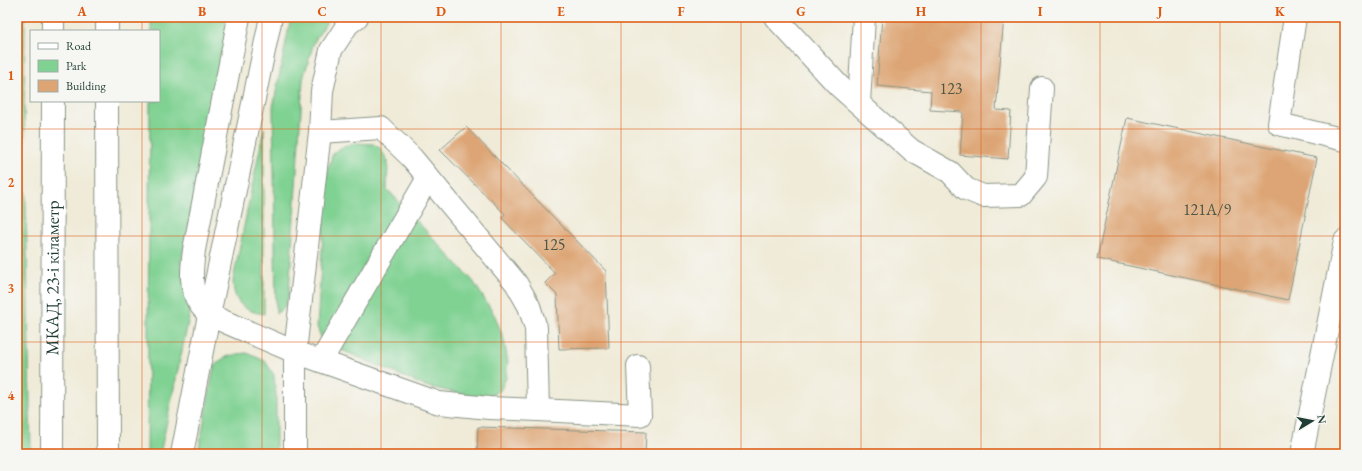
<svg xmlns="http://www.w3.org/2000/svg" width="1362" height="471" font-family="'EB Garamond',serif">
  <rect width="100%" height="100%" fill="#f6f6f2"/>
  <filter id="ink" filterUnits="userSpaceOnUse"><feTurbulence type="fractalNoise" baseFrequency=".025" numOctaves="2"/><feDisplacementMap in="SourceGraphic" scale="8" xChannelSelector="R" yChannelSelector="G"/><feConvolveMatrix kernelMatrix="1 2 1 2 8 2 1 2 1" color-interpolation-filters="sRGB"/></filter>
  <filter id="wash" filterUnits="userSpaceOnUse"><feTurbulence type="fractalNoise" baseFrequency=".012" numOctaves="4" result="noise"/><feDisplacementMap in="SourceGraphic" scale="16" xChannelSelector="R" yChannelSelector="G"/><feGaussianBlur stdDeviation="0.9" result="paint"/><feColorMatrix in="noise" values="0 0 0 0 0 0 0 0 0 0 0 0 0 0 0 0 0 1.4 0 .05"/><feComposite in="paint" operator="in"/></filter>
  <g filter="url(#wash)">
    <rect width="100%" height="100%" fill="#f0ebd8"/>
    <!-- green -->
    <g fill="#80d293" stroke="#508864">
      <path d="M17,17H25L24,101L31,454H17Z"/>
      <path d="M151,17H232L181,263L190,313L160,454H147L150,101H159V31H151Z"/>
      <path d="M291,17H330L314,42L303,79L289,293C287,303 285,309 276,313L273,107Z"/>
      <path d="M264,128V314C242,311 233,301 233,280Z"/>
      <path d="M356,143L373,144L380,148L388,161L387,189L473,281L495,316L504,340L508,362L506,378L500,391L488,396H471L425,386L323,342L317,327L327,172L333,153L344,146Z"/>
      <path d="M247,353L265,361L274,375L276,395V454H198L214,367C222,356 234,354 247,353Z"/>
    </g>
    <g id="blocks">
      <!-- building -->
      <g fill="#dda574">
        <path d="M882,17H1004L996,110L1011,111L1008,159L960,155L963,112L930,110L931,91L877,86Z"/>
        <path d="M1127,118L1317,158L1288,300L1097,259Z"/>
        <path d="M466,127L606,271L609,348L559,349L557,295L545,283L555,273L502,218L505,214L440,150Z"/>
        <path d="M478,427L646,432L645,454H527L477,452Z"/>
      </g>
    </g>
  </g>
  <g filter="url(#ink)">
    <use href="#blocks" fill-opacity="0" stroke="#889486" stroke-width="1"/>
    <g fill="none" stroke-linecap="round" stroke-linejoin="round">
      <!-- minor casing -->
      <g stroke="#889486" stroke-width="24">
        <g id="minor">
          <path d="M775,17L839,86L911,150L950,172L966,189L983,196L1021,195L1036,177L1042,88"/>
          <path d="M1295,17L1279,124L1345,140"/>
          <path d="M859,103L864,17"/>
          <path d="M209,315L295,352L320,132L322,91L331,50L348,24L357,17"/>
          <path d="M321,361L428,178"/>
          <path d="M538,410L640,415L638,366"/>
          <path d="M295,454V352L439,403L489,408L538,410L536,328L529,306L516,283L412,158L381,128L320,132"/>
          <path d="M1302,454L1345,241"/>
        </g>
      </g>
      <!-- major casing -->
      <g stroke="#889486" stroke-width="24">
        <g id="major">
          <path d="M209,315C206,311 202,308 199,303C189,288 192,267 194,250L239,17"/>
          <path d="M209,315L271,17"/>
        </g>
      </g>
      <!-- highway casing -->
      <g stroke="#889486" stroke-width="24">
        <g id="highway">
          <path d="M107,17V31"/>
          <path d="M53,31V17"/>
          <path d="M107,101L108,454"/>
          <path id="s1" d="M52,454L53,101"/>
          <path d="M182,454L209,315"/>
        </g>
      </g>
      <!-- minor -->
      <use href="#minor" stroke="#fff" stroke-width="22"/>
      <!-- major -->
      <use href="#major" stroke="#fff" stroke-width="22"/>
      <!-- highway -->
      <use href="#highway" stroke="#fff" stroke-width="22"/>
    </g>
  </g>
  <!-- grid -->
  <path fill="none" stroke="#de580e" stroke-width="1" stroke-opacity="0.55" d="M142,17V31M262,17V454M381,17V454M501,17V454M621,17V454M741,17V454M861,17V454M981,17V454M1100,17V454M1220,17V454M142,101V454M17,129H1345M17,236H1345M17,342H1345"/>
  <g text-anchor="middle" stroke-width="3" stroke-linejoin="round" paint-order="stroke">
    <!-- number labels -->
    <g font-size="16" fill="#4e5744">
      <text x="951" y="94">123</text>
      <text x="1207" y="215">121А/9</text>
      <text x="554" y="250">125</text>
    </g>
    <!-- street labels -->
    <g font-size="18" fill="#1f3d34" stroke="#f6f6f2">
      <text dy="6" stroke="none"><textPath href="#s1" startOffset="176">МКАД, 23-і кіламетр</textPath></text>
    </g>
  </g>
  <!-- margin -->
  <rect width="1362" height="471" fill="none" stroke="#f6f6f2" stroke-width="44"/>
  <!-- legend -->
  <rect x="30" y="30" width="130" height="72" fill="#f6f6f2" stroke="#a0aca6"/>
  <rect x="38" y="43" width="20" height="6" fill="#ffffff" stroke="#a0aca6"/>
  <text x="66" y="50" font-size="12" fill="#1f3d34">Road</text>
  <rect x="38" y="60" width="20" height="12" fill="#80d293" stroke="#a0aca6"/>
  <text x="66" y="70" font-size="12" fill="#1f3d34">Park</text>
  <rect x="38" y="80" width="20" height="12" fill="#dda574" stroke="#a0aca6"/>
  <text x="66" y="90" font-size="12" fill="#1f3d34">Building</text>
  <!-- north arrow -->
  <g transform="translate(1312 421) rotate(80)" stroke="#f6f6f2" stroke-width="3" paint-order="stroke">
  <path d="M0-3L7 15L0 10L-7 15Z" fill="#1f3d34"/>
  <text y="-6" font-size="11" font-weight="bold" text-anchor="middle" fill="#1f3d34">N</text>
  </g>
  <rect x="22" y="22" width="1318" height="427" fill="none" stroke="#de580e" stroke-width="1.5"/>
  <g font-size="13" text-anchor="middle" font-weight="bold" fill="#de580e">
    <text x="82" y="16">A</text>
    <text x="202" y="16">B</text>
    <text x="322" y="16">C</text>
    <text x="441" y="16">D</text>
    <text x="561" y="16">E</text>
    <text x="681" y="16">F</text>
    <text x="801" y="16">G</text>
    <text x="921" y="16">H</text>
    <text x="1040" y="16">I</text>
    <text x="1160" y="16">J</text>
    <text x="1280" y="16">K</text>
    <text x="11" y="80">1</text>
    <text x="11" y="187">2</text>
    <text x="11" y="293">3</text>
    <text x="11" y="400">4</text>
  </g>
</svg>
